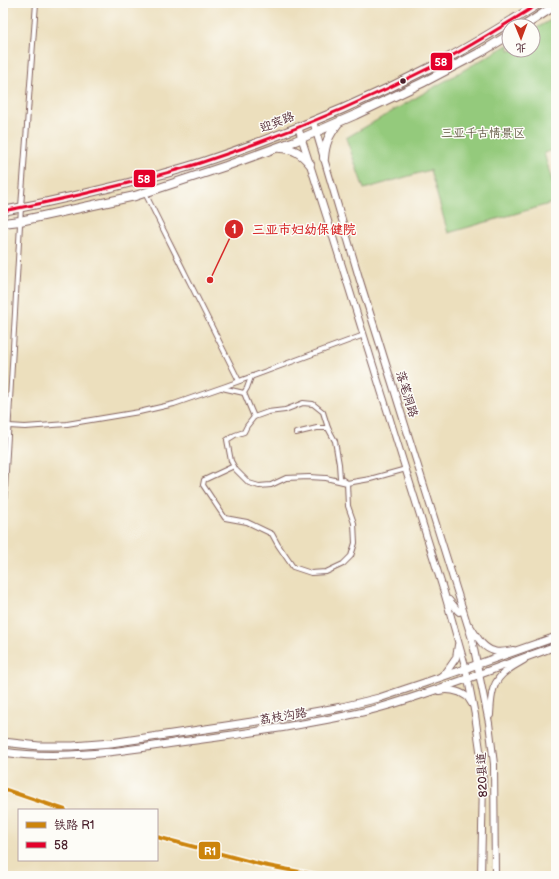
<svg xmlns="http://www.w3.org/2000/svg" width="559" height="879" font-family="'Balsamiq Sans','LXGW WenKai TC',sans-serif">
  <rect width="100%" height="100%" fill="#fdfcf7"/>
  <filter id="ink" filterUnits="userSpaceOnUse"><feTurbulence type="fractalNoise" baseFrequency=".025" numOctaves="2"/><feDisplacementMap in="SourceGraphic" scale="8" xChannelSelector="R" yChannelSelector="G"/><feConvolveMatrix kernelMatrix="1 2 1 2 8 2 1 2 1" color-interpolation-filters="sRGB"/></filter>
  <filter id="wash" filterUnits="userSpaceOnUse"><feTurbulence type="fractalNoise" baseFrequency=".012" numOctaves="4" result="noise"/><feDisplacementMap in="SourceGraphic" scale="16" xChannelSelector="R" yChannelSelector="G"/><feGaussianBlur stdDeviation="0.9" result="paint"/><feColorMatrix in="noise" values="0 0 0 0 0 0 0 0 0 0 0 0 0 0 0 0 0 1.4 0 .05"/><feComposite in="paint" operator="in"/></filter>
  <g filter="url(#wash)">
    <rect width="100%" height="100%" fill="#ecdfbd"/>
    <!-- green -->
    <path fill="#94ca7c" stroke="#6f7454" d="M556,17V149L544,153L556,194V202L448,233L430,170L364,189L346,138L509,44V50H533V30Z"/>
  </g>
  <g filter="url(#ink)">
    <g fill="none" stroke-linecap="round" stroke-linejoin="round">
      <!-- street casing -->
      <g stroke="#83625e" stroke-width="6">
        <g id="street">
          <path d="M145,193L239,381"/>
          <path d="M222,388L244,393L247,388L251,377"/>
          <path d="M244,393L254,417"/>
          <path d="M3,400H10"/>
          <path d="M9,426L25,427L67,424L139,412L174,404L226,386L364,335"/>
          <path d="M296,433L317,428H328L335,441L339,464L340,478L347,483L370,479L406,469"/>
          <path d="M234,466L204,480L203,485L225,518L247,522L272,534L278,545L293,567L311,573L326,572L343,564L351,556L355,543L354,523L348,506L347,483L326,478L309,477L286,478L271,485L259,486L249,483L236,470L231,461L227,440L235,435L244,432L247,426L254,417L268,412L285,410L303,403L313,404L323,412L328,428"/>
          <path d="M3,523L21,207L36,3"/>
        </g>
      </g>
      <!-- secondary casing -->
      <g stroke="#83625e" stroke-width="8">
        <g id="secondary">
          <path d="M313,121L360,281L472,639L489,723L494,764L495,876"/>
          <path d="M298,127L327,218L444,592L466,669L475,715L480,750L483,781L481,876"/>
          <path d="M449,600L458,611L459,612L462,611V608"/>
          <path d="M470,626C477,636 482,648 494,651C500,653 508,651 513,650"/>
          <path d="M441,676L447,671L456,658L458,645"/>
          <path d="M439,691C447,689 458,690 466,696C468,697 470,701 472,704"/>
          <path d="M490,715C491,697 491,681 508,670C513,666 519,663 524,660"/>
        </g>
      </g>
      <!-- primary casing -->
      <g stroke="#83625e" stroke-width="9">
        <g id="primary">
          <path d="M3,742L39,746H73L111,743L226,726L303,714L342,707L379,698L424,683L556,637"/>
          <path d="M3,752C62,761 121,751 180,742C213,738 246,733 279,728C313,722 348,717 382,707C441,690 498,667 556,646"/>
        </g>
      </g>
      <!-- highway casing -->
      <g stroke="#83625e" stroke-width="10">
        <g id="highway">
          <path d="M524,26L556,5"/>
          <path d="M280,148C294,148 302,154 310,164"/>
          <path d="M324,158C325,143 329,135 338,123"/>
          <path d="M3,211C56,201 107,189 159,175C173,171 188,167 203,162C282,136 359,104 433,66C470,47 505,25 540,3"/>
          <path d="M3,223L20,221L135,196L226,166L295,141L355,115L422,83L483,51L509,35"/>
        </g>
      </g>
      <!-- street -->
      <use href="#street" stroke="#fff" stroke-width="4"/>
      <!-- secondary -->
      <use href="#secondary" stroke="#fff" stroke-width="6"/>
      <!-- primary -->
      <use href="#primary" stroke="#fff" stroke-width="7"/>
      <!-- highway -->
      <use href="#highway" stroke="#fff" stroke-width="8"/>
      <!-- bus-1 casing -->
      <g stroke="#fdfcf7" stroke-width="6">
        <path id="bus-1" d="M3,211C56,201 107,189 159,175C173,171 188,167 203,162C282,136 359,104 433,66C470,47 505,25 540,3"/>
      </g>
      <!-- bus-1 -->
      <use href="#bus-1" stroke="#e4002b" stroke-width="3"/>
      <!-- rail-1 casing -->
      <g stroke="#fdfcf7" stroke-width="7">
        <g id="rail-1">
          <path d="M3,789L65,810"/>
          <path d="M157,837L263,865L321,876"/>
        </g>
      </g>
      <!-- rail-1 -->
      <use href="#rail-1" stroke="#cc840b" stroke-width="4"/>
    </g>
  </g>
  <!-- markers -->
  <circle fill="#4a1f2b" stroke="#fdfcf7" stroke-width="1.5" cx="403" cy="81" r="3.5"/>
  <g text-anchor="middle" stroke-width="3" stroke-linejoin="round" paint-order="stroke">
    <!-- street labels -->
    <g font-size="12" fill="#4a1f2b" stroke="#fdfcf7">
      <text transform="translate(277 122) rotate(-21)" y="4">迎宾路</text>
      <text transform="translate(407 394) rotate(73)" y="4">落笔洞路</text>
      <text transform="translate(283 716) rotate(-9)" y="4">荔枝沟路</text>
      <text transform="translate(482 775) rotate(-93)" y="4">820县道</text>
    </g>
    <!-- park labels -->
    <g font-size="12" fill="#645b47" stroke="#fdfcf7">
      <text x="483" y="137">三亚千古情景区</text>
    </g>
  </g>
  <!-- callouts -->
  <path fill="none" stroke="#d62828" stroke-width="1.5" d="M210 280L234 229"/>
  <g fill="#d62828" stroke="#fdfcf7" stroke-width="1.5">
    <circle cx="210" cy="280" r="4"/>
    <circle cx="234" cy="229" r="10"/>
  </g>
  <g font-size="12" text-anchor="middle" font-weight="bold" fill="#fff">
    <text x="234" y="233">1</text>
  </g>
  <g font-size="13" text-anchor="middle" font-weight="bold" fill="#d62828" stroke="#fdfcf7" stroke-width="3" stroke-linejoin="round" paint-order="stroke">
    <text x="304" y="234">三亚市妇幼保健院</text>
  </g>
  <g stroke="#fdfcf7" stroke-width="1.5">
    <rect x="430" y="52" width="23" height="19" rx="4" fill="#e4002b"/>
    <rect x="133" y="169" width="23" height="19" rx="4" fill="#e4002b"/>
    <rect x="198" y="841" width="23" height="19" rx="4" fill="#cc840b"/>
  </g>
  <g font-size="11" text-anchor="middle" font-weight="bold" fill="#fff">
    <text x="441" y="66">58</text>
    <text x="144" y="183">58</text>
    <text x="210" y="855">R1</text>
  </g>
  <!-- margin -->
  <rect width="559" height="879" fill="none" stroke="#fdfcf7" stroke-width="16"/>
  <!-- legend -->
  <rect x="18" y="809" width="140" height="52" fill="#fdfcf7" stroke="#b5a4a5"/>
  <rect x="26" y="822" width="20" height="6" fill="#cc840b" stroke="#b5a4a5"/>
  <text x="54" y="829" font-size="12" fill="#4a1f2b">铁路 R1</text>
  <rect x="26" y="842" width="20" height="6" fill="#e4002b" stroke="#b5a4a5"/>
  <text x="54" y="849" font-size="12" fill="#4a1f2b">58</text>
  <!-- north arrow -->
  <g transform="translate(521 38) rotate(179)"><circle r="19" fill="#fdfcf7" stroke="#b5a4a5"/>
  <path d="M0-3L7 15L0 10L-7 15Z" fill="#c8321e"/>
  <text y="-6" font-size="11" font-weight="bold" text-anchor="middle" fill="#4a1f2b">北</text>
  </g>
</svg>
